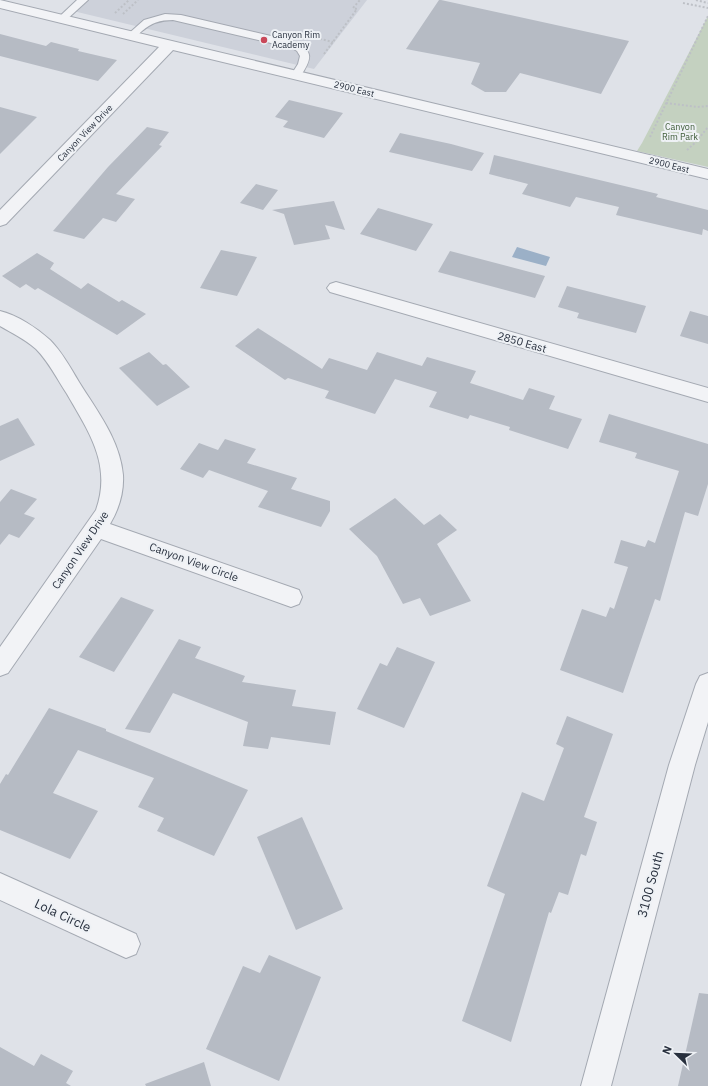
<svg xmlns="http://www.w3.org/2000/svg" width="708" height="1086" font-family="'IBM Plex Sans',sans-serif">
  <rect width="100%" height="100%" fill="#dfe2e8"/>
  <!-- built -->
  <path fill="#cdd1da" d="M80,0H367L314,69L69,10Z"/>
  <!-- green -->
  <path fill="#c4d1c0" d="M708,16V167L637,151L642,143Z"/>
  <!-- water -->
  <path fill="#9bb0c7" d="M517,247L550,257L546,266L512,257Z"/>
  <!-- building -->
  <g fill="#b6bbc4">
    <path d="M439,0H441L629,41L601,94L520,73L506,92H485L471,84L480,63L406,49Z"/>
    <path d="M0,34L46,46L51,42L79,49L78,51L117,60L98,81L0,56Z"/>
    <path d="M289,100L343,113L324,138L283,127L288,121L275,117Z"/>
    <path d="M0,107L37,117L0,154Z"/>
    <path d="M147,127L169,132L159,145L162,146L116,194L135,199L116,222L103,218L84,239L53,231L108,167Z"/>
    <path d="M400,133L451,144L484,153L472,171L389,152Z"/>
    <path d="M494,155L658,194L656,197L708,210V231L703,229L702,235L616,215L619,207L576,197L570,207L522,194L528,184L489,174Z"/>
    <path d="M256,184L278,190L263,210L240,203Z"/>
    <path d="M334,201L345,230L325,225L330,239L294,245L284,214L272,210Z"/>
    <path d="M378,208L433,224L416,251L360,234Z"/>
    <path d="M221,250L257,257L237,296L200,288Z"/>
    <path d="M450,251L545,276L535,298L438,272Z"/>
    <path d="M37,253L54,263L50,269L81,289L88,283L119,302L122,300L146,314L117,335L38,288L35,290L26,284L20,288L2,276Z"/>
    <path d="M567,286L646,306L636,333L577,318L579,313L558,307Z"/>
    <path d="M690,311L708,316V344L680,336Z"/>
    <path d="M258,328L322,369L329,358L367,370L377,352L422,366L427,357L476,371L470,383L523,400L529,388L555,396L549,409L582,419L568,449L509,430L510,427L470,415L468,419L429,407L437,392L395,379L375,414L325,398L329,391L288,378L285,380L235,346Z"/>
    <path d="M149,352L163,365L166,364L190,387L157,406L119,368Z"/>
    <path d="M609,414L708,444V484L698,516L685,512L660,601L655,599L623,693L560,670L582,609L606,617L610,607L614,609L628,567L614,563L621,540L645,547L648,540L655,543L679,471L635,458L637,453L599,442Z"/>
    <path d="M18,418L35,445L0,461V426Z"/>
    <path d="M225,439L256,449L247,463L297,478L291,489L330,501V511L321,527L258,507L268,491L209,470L203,478L180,469L199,443L218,450Z"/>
    <path d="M11,489L37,499L24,514L35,518L19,538L9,534L0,545V502Z"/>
    <path d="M395,498L424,525L440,514L457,530L437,544L471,601L430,616L420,598L403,604L377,556L349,529Z"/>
    <path d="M121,597L154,610L114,672L79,657Z"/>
    <path d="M179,639L201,647L195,658L245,676L242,682L296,690L292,706L336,712L330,745L271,737L268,749L243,746L248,722L173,693L150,733L125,729Z"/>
    <path d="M397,647L435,662L404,728L357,709L380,663L387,666Z"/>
    <path d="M49,708L106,729V731L248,790L214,856L157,831L164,818L138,807L154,778L78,750L53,793L98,811L70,859L0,830V784L6,774L8,775Z"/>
    <path d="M567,716L613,734L584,817L597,822L586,856L581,854L568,895L559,892L551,913L549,912L511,1042L462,1021L505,894L487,886L522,792L544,801L564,748L556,744Z"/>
    <path d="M302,817L343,909L296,930L257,837Z"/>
    <path d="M269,955L321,977L279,1081L206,1049L243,966L260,973Z"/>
    <path d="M699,993L708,994V1086H678Z"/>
    <path d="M0,1047L34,1066L41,1054L73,1071L66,1083L71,1086H0Z"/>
    <path d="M204,1062L211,1086H146L145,1084Z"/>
  </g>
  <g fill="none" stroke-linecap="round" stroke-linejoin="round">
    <!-- service casing -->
    <g stroke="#a4a9b2" stroke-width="2">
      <g id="service">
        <path d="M77,0H88L65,21H59L57,19L59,17Z"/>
        <path d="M165,14L181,15L292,41C315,50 312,59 300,77H292L291,75L298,64L300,56L297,51L292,48L173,20C160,20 151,23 142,31C138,34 136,38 131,39L126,36L144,20Z"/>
      </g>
    </g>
    <!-- minor casing -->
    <g stroke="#a4a9b2" stroke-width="2">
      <g id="minor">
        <path d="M0,0L708,169V179L173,50L6,224L0,226V210L159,47L0,8Z"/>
        <path d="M336,282L708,388V402L330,292L327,288L330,284Z"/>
        <path d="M0,311C17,315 37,328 50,340C62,352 70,367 79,382C97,411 120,440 123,475C124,492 119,509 110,524L299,590L302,597L299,604L291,607L101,539L8,673L0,676V647L96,510C112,465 89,432 67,394C57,379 49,362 36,349C25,339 12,333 0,326Z"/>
        <path d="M708,673V722L695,765L611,1086H581L669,765L696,684L700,676Z"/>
        <path d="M0,873L136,934L140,944L136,954L126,958L0,900Z"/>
      </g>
    </g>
    <!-- path -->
    <g stroke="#bdc0c6" stroke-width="2" stroke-dasharray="2 2" stroke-linecap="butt">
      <path d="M696,0L708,3"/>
      <path d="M683,3L708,8"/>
      <path d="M115,13L129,0"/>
      <path d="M123,14L138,0"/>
      <path d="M316,38L333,42"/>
      <path d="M324,54L357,9L353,8L360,0"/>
      <path d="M666,103L697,107L708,106"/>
      <path d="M650,137L708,16"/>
      <path d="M687,150L696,142L708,127"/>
    </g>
    <!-- service -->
    <use href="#service" fill="#f2f3f6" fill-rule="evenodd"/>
    <!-- minor -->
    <use href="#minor" fill="#f2f3f6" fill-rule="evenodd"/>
  </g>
  <!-- markers -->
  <circle fill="#c94859" stroke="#eef1f5" stroke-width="1.5" cx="264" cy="40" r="4"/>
  <g text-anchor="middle" stroke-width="4" stroke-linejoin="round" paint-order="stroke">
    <!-- far-poi labels -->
    <g font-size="9" fill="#28303e" stroke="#eef1f5" text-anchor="start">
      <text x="272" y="38">Canyon Rim<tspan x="272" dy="10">Academy</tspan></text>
    </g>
    <!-- far-street labels -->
    <g font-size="9" fill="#28303e" stroke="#eef1f5">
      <text transform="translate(354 89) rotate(14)" y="3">2900 East</text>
      <text transform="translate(85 133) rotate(-46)" y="3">Canyon View Drive</text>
      <text transform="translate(669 165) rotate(14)" y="3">2900 East</text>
    </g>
    <!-- far-park labels -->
    <g font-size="9" fill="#3c5a36" stroke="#eef1f5">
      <text x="680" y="130">Canyon<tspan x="680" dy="10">Rim Park</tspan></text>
    </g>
    <!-- street labels -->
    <g font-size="11" fill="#28303e" stroke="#eef1f5">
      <text transform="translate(522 342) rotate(16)" y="4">2850 East</text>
      <text transform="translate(80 550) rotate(-56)" y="4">Canyon View Drive</text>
      <text transform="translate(194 562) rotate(20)" y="4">Canyon View Circle</text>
    </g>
    <!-- near-street labels -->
    <g font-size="13" fill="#28303e" stroke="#eef1f5">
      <text transform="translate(650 884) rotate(-75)" y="5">3100 South</text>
      <text transform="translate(63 915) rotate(25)" y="5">Lola Circle</text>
    </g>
  </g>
  <!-- north arrow -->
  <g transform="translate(676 1054) rotate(293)" stroke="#eef1f5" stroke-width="3" paint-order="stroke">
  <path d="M0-3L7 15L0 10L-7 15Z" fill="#28303e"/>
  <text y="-6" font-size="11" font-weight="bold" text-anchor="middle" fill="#28303e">N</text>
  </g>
</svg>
